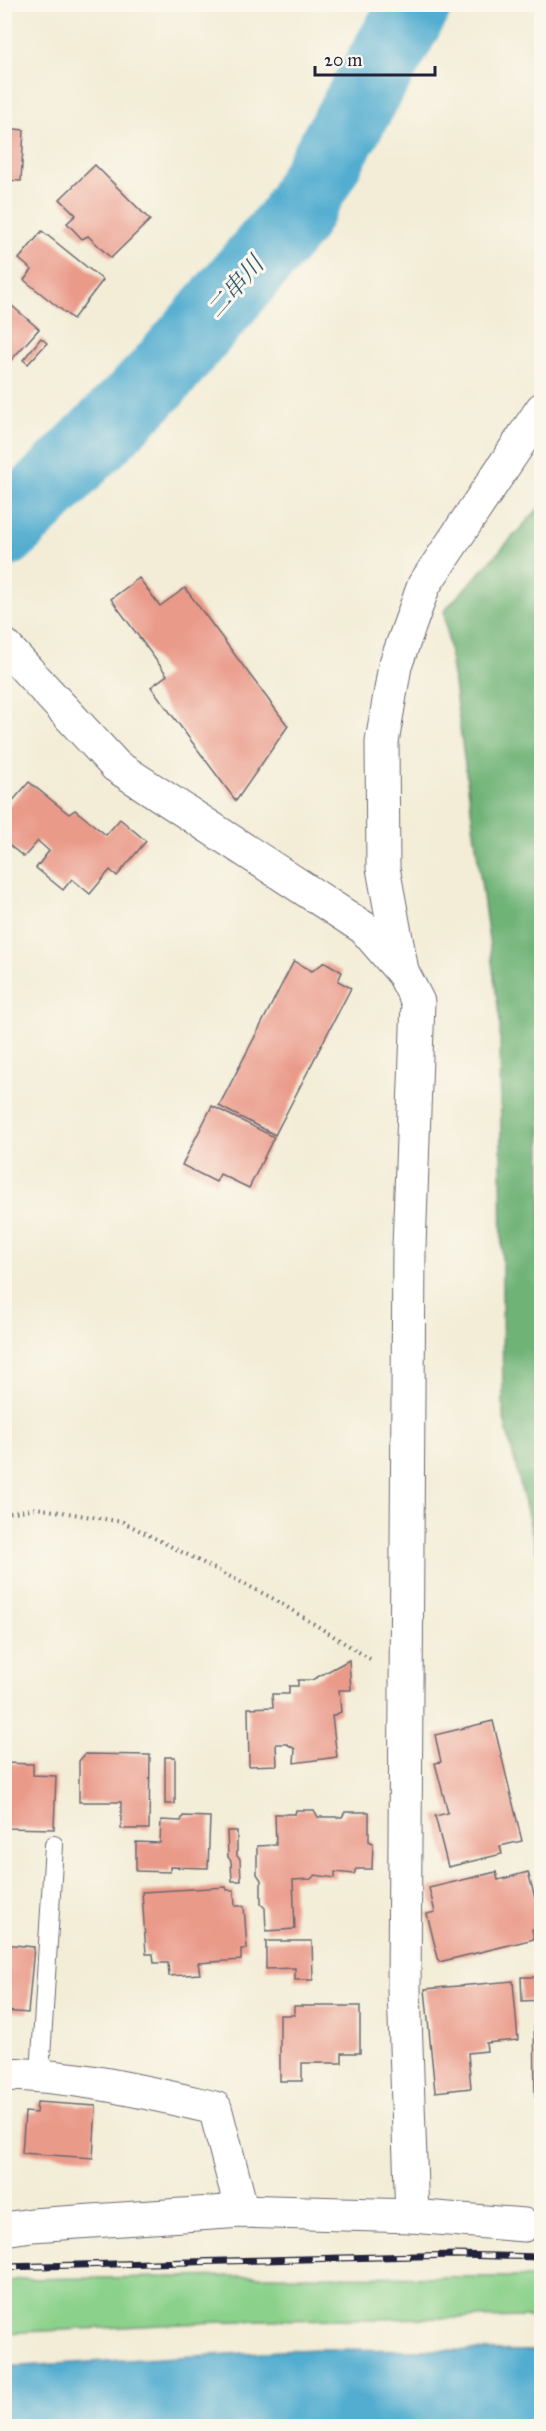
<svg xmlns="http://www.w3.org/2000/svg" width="546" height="2431" font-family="'IM FELL Great Primer','Noto Serif JP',serif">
  <rect width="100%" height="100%" fill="#fbf7ec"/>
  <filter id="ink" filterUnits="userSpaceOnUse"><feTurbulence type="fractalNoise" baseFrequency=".0167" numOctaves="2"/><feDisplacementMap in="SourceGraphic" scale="12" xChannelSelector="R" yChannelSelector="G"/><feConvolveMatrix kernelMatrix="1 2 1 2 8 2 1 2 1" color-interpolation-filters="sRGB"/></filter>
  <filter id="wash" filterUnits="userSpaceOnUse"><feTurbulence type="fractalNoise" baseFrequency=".008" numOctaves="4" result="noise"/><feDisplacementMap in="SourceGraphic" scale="24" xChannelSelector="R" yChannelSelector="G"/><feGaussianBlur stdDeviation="1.35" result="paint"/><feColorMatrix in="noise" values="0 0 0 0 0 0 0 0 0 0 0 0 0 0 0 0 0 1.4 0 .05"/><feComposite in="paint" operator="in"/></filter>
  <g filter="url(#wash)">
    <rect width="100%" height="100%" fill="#f3edd7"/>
    <!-- green -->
    <path fill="#8bd18b" stroke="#567a63" stroke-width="1.5" d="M248,2276L541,2277V2317L259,2320L5,2333V2282L19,2279Z"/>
    <!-- forest -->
    <path fill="#70b377" stroke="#496a59" stroke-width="1.5" d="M541,506V1568L503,1415L500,1021L444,611Z"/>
    <!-- water -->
    <path fill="#52add0" stroke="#3a6886" stroke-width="1.5" d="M316,2349L541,2351V2426H5V2367Z"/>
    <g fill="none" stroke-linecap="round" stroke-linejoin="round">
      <!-- river -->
      <path stroke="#52add0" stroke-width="72" d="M4,532L156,380L292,221L416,4"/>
    </g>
    <g id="blocks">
      <!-- building -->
      <g fill="#ea9a89">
        <path d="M4,128L24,130L21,181L4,180Z"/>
        <path d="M95,165L150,220L111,258L88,236L82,239L67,223L76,215L60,199Z"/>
        <path d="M42,231L103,280L73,319L24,280L32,270L19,259Z"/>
        <path d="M4,299L39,329L4,368Z"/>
        <path d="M41,338L47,343L28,364L23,360Z"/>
        <path d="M139,578L160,606L185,588L288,726L236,801L151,687L167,675L111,599Z"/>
        <path d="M29,782L69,814L75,810L106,835L120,819L146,841L117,876L110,870L90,894L72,879L63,890L36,868L49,851L38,841L24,857L4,841V811Z"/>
        <path d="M294,961L312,971L325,962L342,972L338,981L351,988L275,1135L219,1106Z"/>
        <path d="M212,1106L274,1137L249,1188L220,1174L216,1182L182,1165Z"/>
        <path d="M349,1660L351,1690H339L341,1712L332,1716L337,1757L294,1763L295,1749L287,1744H276L277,1765L249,1766L248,1708L273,1707L272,1694H289V1686H298V1680H312Z"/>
        <path d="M493,1721L522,1841L500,1846L502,1854L448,1867L435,1816L448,1813L435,1763L441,1762L435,1735Z"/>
        <path d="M85,1754L150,1755L149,1829H121V1802H79V1761Z"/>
        <rect x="165" y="1757" width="10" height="47"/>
        <path d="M4,1763L33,1764V1775L56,1776L54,1829L4,1828Z"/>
        <path d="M296,1810H314L318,1817H342L345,1812H369V1841L373,1843L372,1869H356L354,1874L335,1872V1878L315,1875L311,1879L293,1880L295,1929L266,1931L265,1908L261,1904V1880L257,1874V1846L276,1845L275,1814H295Z"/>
        <path d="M183,1816L210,1817L208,1868L170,1867V1872L136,1871V1842L160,1843L161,1820L181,1821Z"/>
        <path d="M227,1831H237V1856L240,1859L241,1881H232L231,1861L228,1857Z"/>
        <path d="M496,1872L498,1880L528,1872L535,1898L542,1896V1927L532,1929L534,1939L439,1962L427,1914L435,1912L429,1888Z"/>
        <path d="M226,1887L227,1890H234L235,1906H244L247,1949H241V1960L198,1963L200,1974L169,1976L168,1963H154L153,1954H146L142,1892Z"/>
        <path d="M266,1941H312L313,1980H295V1968L266,1969Z"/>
        <path d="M4,1944L34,1947L28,2013L4,2011Z"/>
        <path d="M521,1977H542V2000L522,2001Z"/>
        <path d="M513,1981L518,2040L486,2043L487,2051L468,2053L471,2088L435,2092L425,1989Z"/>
        <path d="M294,2006H360V2053H342V2063H302V2081H280V2015H294Z"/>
        <path d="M534,2010H542V2096H535Z"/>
        <path d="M37,2102L96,2106L93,2158L22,2153L25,2112L36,2113Z"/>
      </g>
    </g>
  </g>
  <g filter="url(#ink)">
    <use href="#blocks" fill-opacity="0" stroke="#6b6972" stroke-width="1.5"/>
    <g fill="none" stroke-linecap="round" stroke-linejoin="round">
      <!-- service casing -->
      <g stroke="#6b6972" stroke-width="20">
        <path id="service" d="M40,2074L54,1845"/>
      </g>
      <!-- minor casing -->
      <g stroke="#6b6972" stroke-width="35">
        <g id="minor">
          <path d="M4,645L116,766L364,928L403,973L418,1002L409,1247L404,1990L412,2216"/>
          <path d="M402,971L383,868L382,742L395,666L424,585L542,409"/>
          <path d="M4,2074C76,2075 145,2092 215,2108L242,2211"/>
        </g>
      </g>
      <!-- tertiary casing -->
      <g stroke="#6b6972" stroke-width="35">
        <path id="tertiary" d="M4,2229L32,2225L242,2211L412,2216L524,2225"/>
      </g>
      <!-- path -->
      <path stroke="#6b6972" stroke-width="4" stroke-dasharray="1.5 4.5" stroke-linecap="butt" d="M4,1514L36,1508L123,1522L274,1599L370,1659"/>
      <!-- service -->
      <use href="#service" stroke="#fff" stroke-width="18"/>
      <!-- minor -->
      <use href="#minor" stroke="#fff" stroke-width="33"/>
      <!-- tertiary -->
      <use href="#tertiary" stroke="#fff" stroke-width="33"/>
      <!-- rail casing -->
      <g stroke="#22223b" stroke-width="7">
        <path id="rail" d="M4,2267L455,2255L542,2257"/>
      </g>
      <!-- rail -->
      <use href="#rail" stroke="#fbf7ec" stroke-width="4.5" stroke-dasharray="14" stroke-linecap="butt"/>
    </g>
  </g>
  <g text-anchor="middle" stroke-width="6" stroke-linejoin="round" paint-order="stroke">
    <!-- water labels -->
    <g font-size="24" font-style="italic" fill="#355a77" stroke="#fbf7ec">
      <text transform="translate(235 287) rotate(-49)" y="8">二串川</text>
    </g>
  </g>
  <!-- margin -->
  <rect width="546" height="2431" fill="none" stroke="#fbf7ec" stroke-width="24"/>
  <!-- scale -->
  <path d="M315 66v9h120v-9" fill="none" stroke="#22223b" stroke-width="3"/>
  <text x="324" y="66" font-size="18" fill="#22223b" stroke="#fbf7ec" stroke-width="4.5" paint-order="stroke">20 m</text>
</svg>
